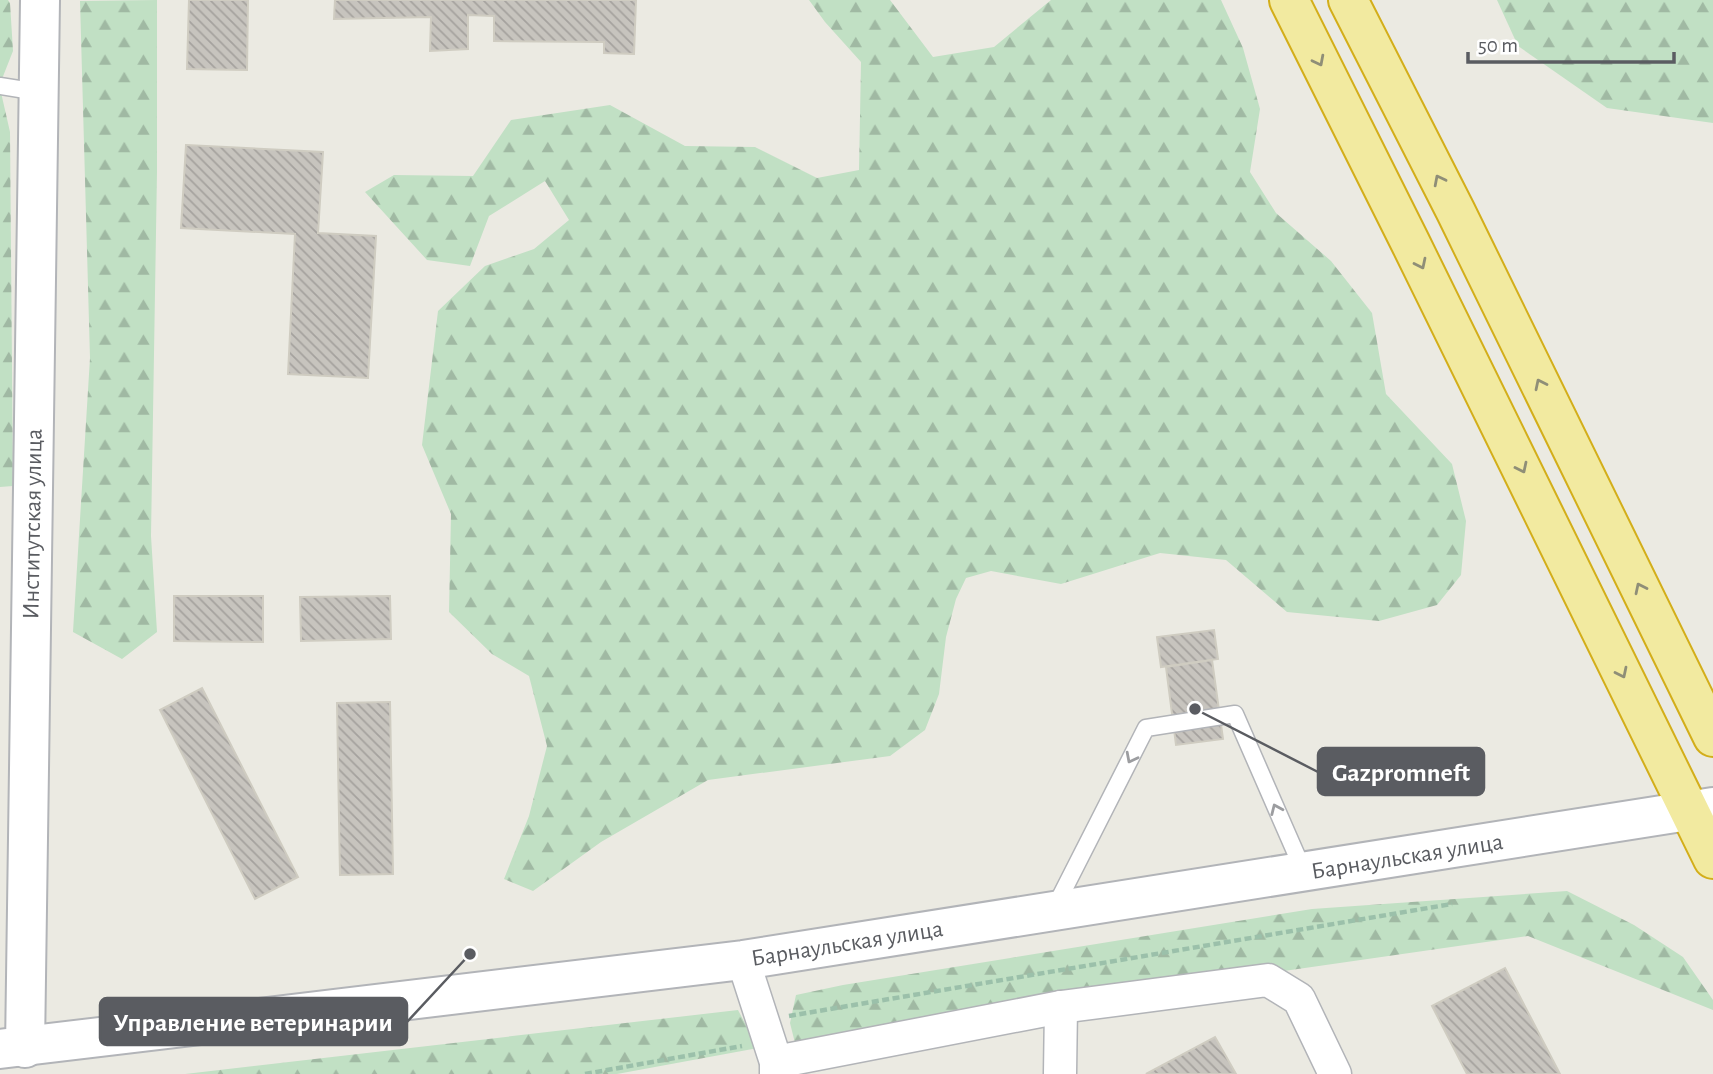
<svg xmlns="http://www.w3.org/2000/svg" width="1713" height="1074" font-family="'Alegreya Sans',sans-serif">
  <defs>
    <pattern id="forest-firs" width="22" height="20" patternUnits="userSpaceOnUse" patternTransform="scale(1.75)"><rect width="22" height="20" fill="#c1e0c4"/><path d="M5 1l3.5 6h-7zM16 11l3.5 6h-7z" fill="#a0b9a3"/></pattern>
    <pattern id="building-back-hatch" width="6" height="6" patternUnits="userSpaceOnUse" patternTransform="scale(1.75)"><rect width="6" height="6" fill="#c7c4be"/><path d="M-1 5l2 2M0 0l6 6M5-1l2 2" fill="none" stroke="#a5a29e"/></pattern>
  </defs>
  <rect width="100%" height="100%" fill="#ebeae2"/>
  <!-- forest -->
  <g fill="url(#forest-firs)">
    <path d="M0,0H8L10,3L13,51L0,84Z"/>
    <path d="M157,0V172L151,536L157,632L122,659L73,632L90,358L80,1Z"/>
    <path d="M809,0H890L933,57L994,47L1051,0H1221L1243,48L1260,109L1250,172L1276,213L1331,261L1372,313L1386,394L1452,464L1466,521L1461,575L1437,605L1379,621L1287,612L1226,560L1160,553L1061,584L991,571L966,578L956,599L946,637L939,694L925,730L890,756L708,780L601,842L533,891L504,879L529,816L547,746L529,676L492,654L449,612L451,514L422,445L438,311L485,266L534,249L569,220L545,181L489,216L470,266L427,260L365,192L394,175L473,176L511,120L610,105L685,146L755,147L817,178L859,170L861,62L825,22Z"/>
    <path d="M1497,0H1713V123L1607,108L1518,46Z"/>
    <path d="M0,88L10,132L13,486L0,487Z"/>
    <path d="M1567,891L1634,925L1683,957L1713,1000V1010L1528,936L1194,984L797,1051L790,1023L796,995L843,985L1312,909Z"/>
    <path d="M738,1010L758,1048L617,1074H185Z"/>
  </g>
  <!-- building -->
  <g fill="url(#building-back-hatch)" stroke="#cfccc1" stroke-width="2">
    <path d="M189,0H248L247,70L187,69Z"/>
    <path d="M335,0H636L634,54L604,53V42L494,41V16L468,15V49L430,51L431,17L334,19Z"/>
    <path d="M186,145L323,152L318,233L376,236L368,378L288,374L295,234L181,228Z"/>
    <path d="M174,596H263V642L174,641Z"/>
    <path d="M390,596L391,639L301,641L300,597Z"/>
    <path d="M1214,630L1218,659L1161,667L1157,637Z"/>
    <path d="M1212,660L1223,739L1176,745L1166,667Z"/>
    <path d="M202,688L298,877L255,899L160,710Z"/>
    <path d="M390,702L393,874L340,875L337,703Z"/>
    <path d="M1505,968L1560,1074H1467L1432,1006Z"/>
    <path d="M1215,1037L1236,1074H1146Z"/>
  </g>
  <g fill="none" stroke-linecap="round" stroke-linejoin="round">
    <!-- service casing -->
    <g stroke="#b2b4b8" stroke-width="19">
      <g id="service">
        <path d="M0,86L38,92"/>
        <path d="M1055,907L1146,728L1235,714L1304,872"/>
      </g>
    </g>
    <!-- minor casing -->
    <g stroke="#b2b4b8" stroke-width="35">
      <g id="minor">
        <path d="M743,960L776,1062V1074"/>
        <path d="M776,1062L1061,1007L1268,980L1299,999L1335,1074"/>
        <path d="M1060,1074L1061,1007"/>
      </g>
    </g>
    <!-- tertiary casing -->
    <g stroke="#b2b4b8" stroke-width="42">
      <g id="tertiary">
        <path d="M25,1048L40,0"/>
        <path d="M0,1049L743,960L1713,807"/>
      </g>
    </g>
    <!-- trunk casing -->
    <g stroke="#d3ae1a" stroke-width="42">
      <g id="trunk">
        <path d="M1289,0L1410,242L1713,859"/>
        <path d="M1348,0L1456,212L1713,737"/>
      </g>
    </g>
    <!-- path -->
    <g stroke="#9bc0aa" stroke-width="4.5" stroke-dasharray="7 3.5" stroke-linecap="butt">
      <path d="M789,1016L1452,904"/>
      <path d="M585,1074L742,1046"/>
    </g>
    <!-- service -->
    <use href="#service" stroke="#fff" stroke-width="16"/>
    <!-- minor -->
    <use href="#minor" stroke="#fff" stroke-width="32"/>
    <!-- tertiary -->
    <use href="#tertiary" stroke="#fff" stroke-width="38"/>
    <!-- trunk -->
    <use href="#trunk" stroke="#f2eaa0" stroke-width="38"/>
  </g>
  <!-- one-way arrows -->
  <defs><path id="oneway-chevron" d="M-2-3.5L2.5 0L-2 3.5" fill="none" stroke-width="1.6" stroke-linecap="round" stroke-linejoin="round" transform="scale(1.75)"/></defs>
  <g stroke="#8f8e77">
    <use href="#oneway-chevron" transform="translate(1319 61) rotate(63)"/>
    <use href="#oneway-chevron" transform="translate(1439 180) rotate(-117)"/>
    <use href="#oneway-chevron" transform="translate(1421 264) rotate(64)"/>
    <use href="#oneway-chevron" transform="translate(1540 384) rotate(-116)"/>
    <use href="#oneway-chevron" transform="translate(1522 468) rotate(64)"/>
    <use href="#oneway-chevron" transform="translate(1640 588) rotate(-116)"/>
    <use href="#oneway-chevron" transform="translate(1622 673) rotate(64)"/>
  </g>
  <g stroke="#9c9da0">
    <use href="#oneway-chevron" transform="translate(1131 758) rotate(117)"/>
    <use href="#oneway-chevron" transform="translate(1276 809) rotate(-114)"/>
  </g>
  <g text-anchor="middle" stroke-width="5" stroke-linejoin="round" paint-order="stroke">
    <!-- street labels -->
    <g font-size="24" fill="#5a5c61" stroke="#fff">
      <text transform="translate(32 524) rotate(-89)" y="8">Институтская улица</text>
      <text transform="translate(1407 856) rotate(-9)" y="8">Барнаульская улица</text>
      <text transform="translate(847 943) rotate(-9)" y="8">Барнаульская улица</text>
    </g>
  </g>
  <!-- callouts -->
  <path fill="none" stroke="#5a5c61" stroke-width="2.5" d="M1195 709L1318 772M470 954L407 1022"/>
  <g fill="#5a5c61" stroke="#fff" stroke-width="2.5">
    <circle cx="1195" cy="709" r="7"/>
    <circle cx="470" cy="954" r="7"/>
  </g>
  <g fill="#5a5c61" stroke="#5a5c61" stroke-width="2.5">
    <rect x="1318" y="748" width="166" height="47" rx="7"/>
    <rect x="100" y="998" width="307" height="47" rx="7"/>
  </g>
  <g font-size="26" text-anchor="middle" font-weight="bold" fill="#fff">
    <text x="1401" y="781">Gazpromneft</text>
    <text x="253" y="1031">Управление ветеринарии</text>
  </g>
  <!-- scale -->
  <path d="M1468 52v10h206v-10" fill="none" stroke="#5a5c61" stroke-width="3.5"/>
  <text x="1478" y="52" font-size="21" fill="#5a5c61" stroke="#ffffff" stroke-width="5" paint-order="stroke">50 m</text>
</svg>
